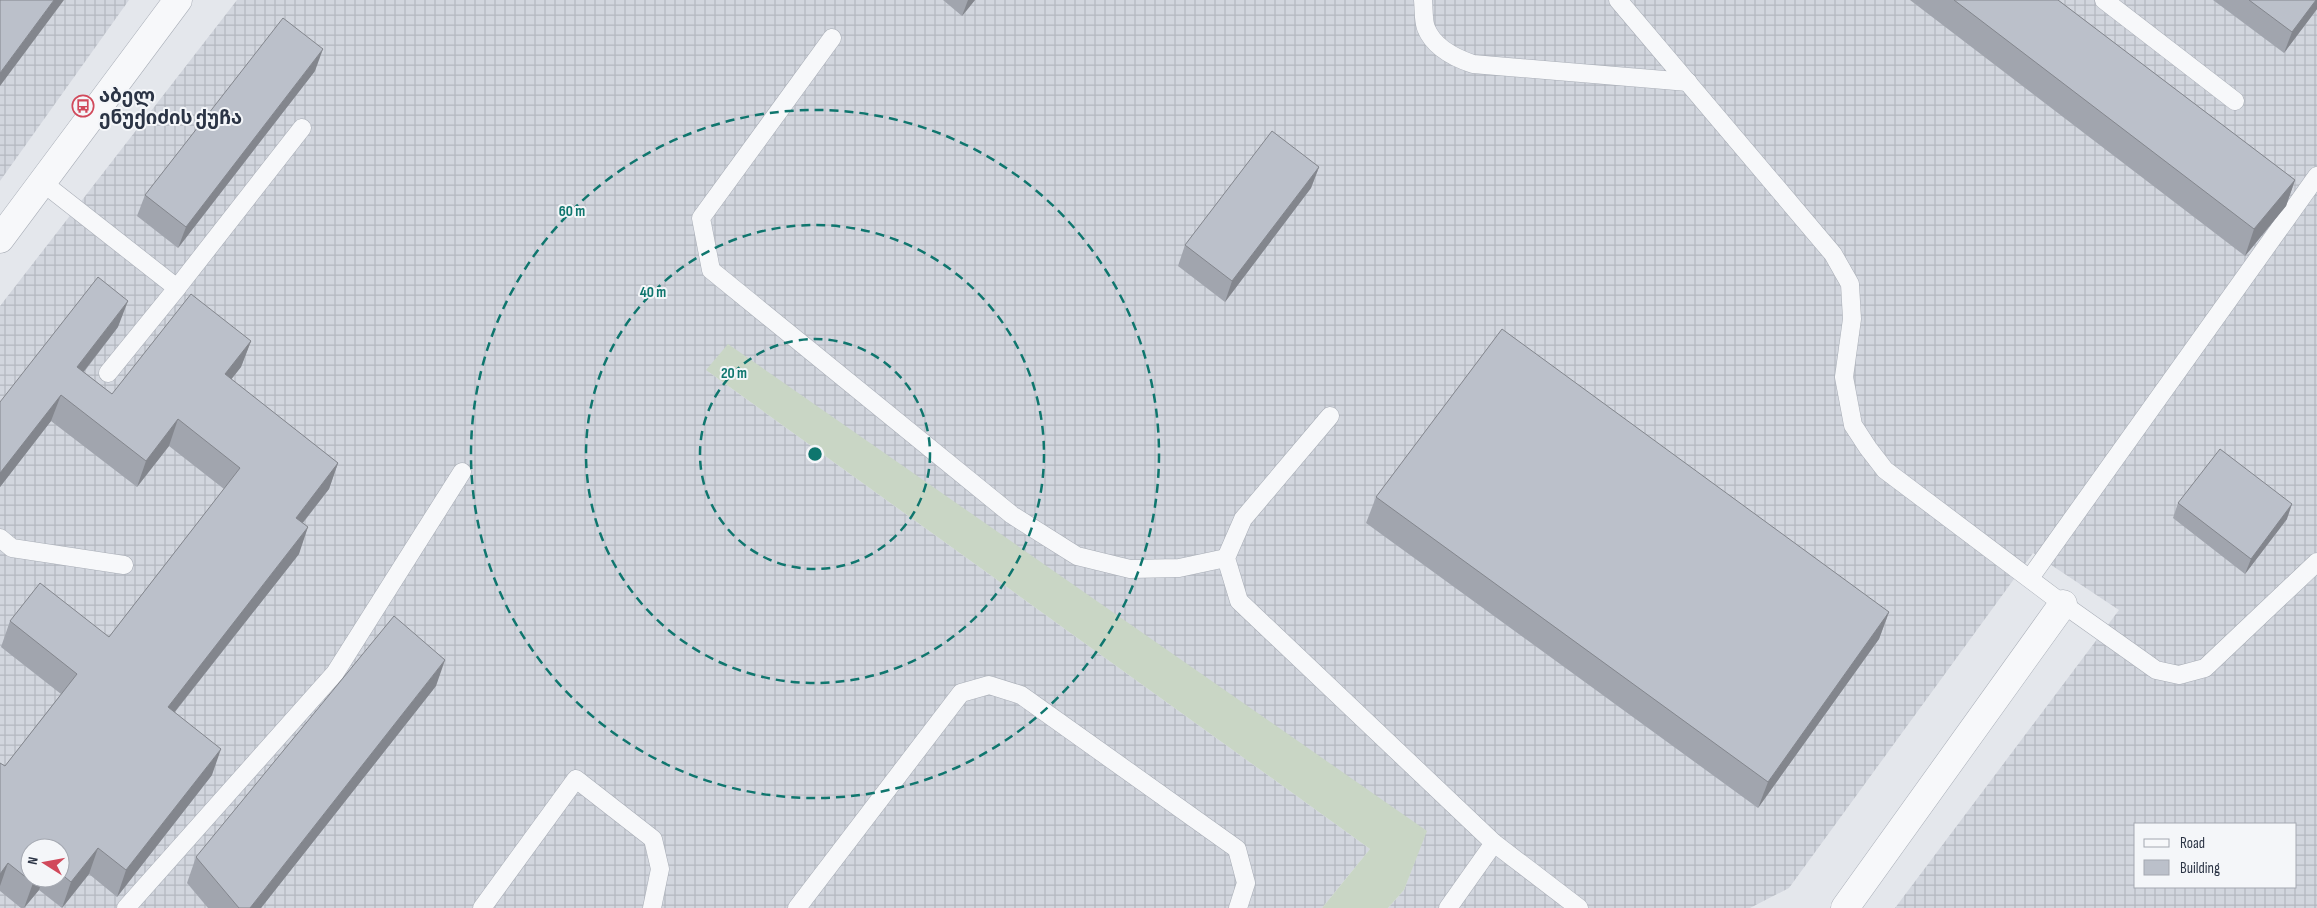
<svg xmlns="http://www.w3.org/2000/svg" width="2317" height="908" font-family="'Sofia Sans Condensed','Noto Sans Georgian',sans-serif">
  <defs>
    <pattern id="industrial-grid" width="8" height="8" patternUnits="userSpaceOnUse" patternTransform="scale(1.25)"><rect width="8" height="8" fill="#d2d6de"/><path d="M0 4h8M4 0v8" fill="none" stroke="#b4b8c0"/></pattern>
  </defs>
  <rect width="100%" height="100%" fill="#e4e7ec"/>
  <!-- industrial -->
  <g fill="url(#industrial-grid)" fill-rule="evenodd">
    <path d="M0,0H129L0,181Z"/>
    <path d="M237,0H2317V908H1895L2119,610L2033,553L1789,888L1750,908H1388L1404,890L1426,831L706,370L1370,849L1322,908H0V306ZM2136,824H2296V887H2136ZM30,848H60V878H30Z"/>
  </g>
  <!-- grass -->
  <path fill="#c9d6c5" d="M728,344L1427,831L1404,890L1388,908H1322L1370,849L706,370Z"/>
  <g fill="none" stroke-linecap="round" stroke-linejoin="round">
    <!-- service casing -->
    <g stroke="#a9aeb7" stroke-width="19">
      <g id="service">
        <path d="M1423,0C1424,9 1423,20 1426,28C1434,48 1455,58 1473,64L1688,82"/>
        <path d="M1618,0L1833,254L1850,284L1852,319L1844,377L1853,425L1868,448L1885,470L2063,604L2156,670L2179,675L2205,668L2317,562"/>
        <path d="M2104,0L2235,101"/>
        <path d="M832,38L701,218L711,270L1012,515L1077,556L1130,569L1179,568L1226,558"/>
        <path d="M42,182L177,288L108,373"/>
        <path d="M177,288L302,128"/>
        <path d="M1330,416L1243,519L1226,558L1239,601L1494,843L1579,908"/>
        <path d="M0,538L12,548L124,565"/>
        <path d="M2030,578L2317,176"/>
        <path d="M126,908L335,673L462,472"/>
        <path d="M482,908L576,779L653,839L660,869L652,908"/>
        <path d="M797,908L961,693L989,685L1021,695L1237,849L1246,883L1238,908"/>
        <path d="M1448,908L1494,843"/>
      </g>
    </g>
    <!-- minor casing -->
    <g stroke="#a9aeb7" stroke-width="29">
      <path id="minor" d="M1845,908L2063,604"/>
    </g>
    <!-- tertiary casing -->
    <g stroke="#a9aeb7" stroke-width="29">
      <path id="tertiary" d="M0,239L178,0"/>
    </g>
    <!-- service -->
    <use href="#service" stroke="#f7f8fa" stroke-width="18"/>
    <!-- minor -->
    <use href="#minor" stroke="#f7f8fa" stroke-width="28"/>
    <!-- tertiary -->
    <use href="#tertiary" stroke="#f7f8fa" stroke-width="28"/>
  </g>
  <!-- wall -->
  <g fill="#a1a5ae" fill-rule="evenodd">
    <path d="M943,0H975L962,16Z"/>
    <path d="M1910,0H2058L2295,180L2286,206L2245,256Z"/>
    <path d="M2213,0H2317V9L2284,53Z"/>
    <path d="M315,71L178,248L137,216L145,195Z"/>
    <path d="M1319,167L1311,188L1225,302L1178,266L1185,245Z"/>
    <path d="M118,327L84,372L112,394L251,341L241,367L231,379L338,463L329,489L303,523L299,554L175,712L212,775L117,897L89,874L62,908L39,890L24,908H21L0,891V763L5,766L61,694L1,647L10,621L109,637L224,489L169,446L137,487L51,421L0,487V402ZM60,848V878H30Z"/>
    <path d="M1376,497L1889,612L1879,639L1758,808L1366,523Z"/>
    <path d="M2178,503L2287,519L2245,574L2173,518Z"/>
    <path d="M436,686L261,908H208L187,883L196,857Z"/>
  </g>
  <!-- shaded-wall -->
  <g fill="#83868d">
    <path d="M54,0H64L0,86V73Z"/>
    <path d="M968,0H975L962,16Z"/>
    <path d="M2316,0H2317V9L2284,53L2292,32Z"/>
    <path d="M323,49L315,71L178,248L186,227Z"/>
    <path d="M1319,167L1311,188L1225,302L1232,281Z"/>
    <path d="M2295,180L2286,206L2245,256L2254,229Z"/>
    <path d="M128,301L118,327L67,393L77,367Z"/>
    <path d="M251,341L241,367L215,400L225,374Z"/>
    <path d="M61,395L51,421L0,487V473Z"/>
    <path d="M178,419L169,446L137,487L146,461Z"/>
    <path d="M338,463L329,489L286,544L296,518Z"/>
    <path d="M2292,504L2287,519L2245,574L2251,559Z"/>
    <path d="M308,527L299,554L158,733L168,707Z"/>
    <path d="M1889,612L1879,639L1758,808L1768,782Z"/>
    <path d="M445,660L436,686L261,908H250Z"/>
    <path d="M221,749L212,775L117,897L126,870Z"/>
    <path d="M98,848L89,874L62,908L71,882Z"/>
    <path d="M8,863L0,886V874Z"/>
    <path d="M37,878H43L39,890L24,908L33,883Z"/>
  </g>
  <!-- building -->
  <g fill="#bbc0ca" stroke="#83868d">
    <path d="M0,0H54L0,73Z"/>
    <path d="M1954,0H2058L2295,180L2254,229Z"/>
    <path d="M2249,0H2316L2292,32Z"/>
    <path d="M283,18L323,49L186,227L145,195Z"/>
    <path d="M1272,131L1319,167L1232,281L1185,245Z"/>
    <path d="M98,277L128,301L77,367L112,394L191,294L251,341L225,374L338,463L296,518L308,527L168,707L221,749L126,870L98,848L71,882L60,873V848H30V878H37L33,883L8,863L0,874V763L5,766L77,674L10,621L40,583L109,637L240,468L178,419L146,461L61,395L0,473V402Z"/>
    <path d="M1502,329L1889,612L1768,782L1376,497Z"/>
    <path d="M2220,449L2292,504L2251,559L2178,503Z"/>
    <path d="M394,616L445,660L250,908H239L196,857Z"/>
  </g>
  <!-- distance rings -->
  <g fill="none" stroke="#0f766e" stroke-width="2.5" stroke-dasharray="9 6">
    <circle cx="815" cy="454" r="115"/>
    <circle cx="815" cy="454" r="229"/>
    <circle cx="815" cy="454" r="344"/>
  </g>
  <!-- icons -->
  <defs>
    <g id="bus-ring" transform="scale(1.125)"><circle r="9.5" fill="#f4f6f9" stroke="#d1495b" stroke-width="1.5"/><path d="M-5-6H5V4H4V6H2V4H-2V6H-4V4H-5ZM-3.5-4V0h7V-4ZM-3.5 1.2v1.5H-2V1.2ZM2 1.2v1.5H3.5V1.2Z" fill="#d1495b"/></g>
  </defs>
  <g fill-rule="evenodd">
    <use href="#bus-ring" x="83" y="106"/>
  </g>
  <g text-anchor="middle" stroke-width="4" stroke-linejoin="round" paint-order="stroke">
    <!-- poi labels -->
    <g font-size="19" font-weight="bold" fill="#2b3445" stroke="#f4f6f9" text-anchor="start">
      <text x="99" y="102">აბელ<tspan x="99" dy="22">ენუქიძის ქუჩა</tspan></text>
    </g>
  </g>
  <circle cx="815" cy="454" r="8" fill="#0f766e" stroke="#f4f6f9" stroke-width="2.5"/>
  <g font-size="15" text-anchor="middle" font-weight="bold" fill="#0f766e" stroke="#f4f6f9" stroke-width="4" stroke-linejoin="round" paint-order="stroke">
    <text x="572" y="216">60 m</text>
    <text x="653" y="297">40 m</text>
    <text x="734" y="378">20 m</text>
  </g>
  <!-- legend -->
  <rect x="2134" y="823" width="162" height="65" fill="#f4f6f9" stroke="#a4a8b1"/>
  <rect x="2144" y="839" width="25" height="8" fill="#f7f8fa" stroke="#a4a8b1"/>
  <text x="2180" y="848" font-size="15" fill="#2b3445">Road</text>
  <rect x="2144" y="860" width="25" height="15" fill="#bbc0ca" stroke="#a4a8b1"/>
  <text x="2180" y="873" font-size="15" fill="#2b3445">Building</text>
  <!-- north arrow -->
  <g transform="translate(45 863) rotate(281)"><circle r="24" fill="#f4f6f9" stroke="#a4a8b1"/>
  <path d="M0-4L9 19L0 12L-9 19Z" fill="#d1495b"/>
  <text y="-8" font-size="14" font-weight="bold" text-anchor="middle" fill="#2b3445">N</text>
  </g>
</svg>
